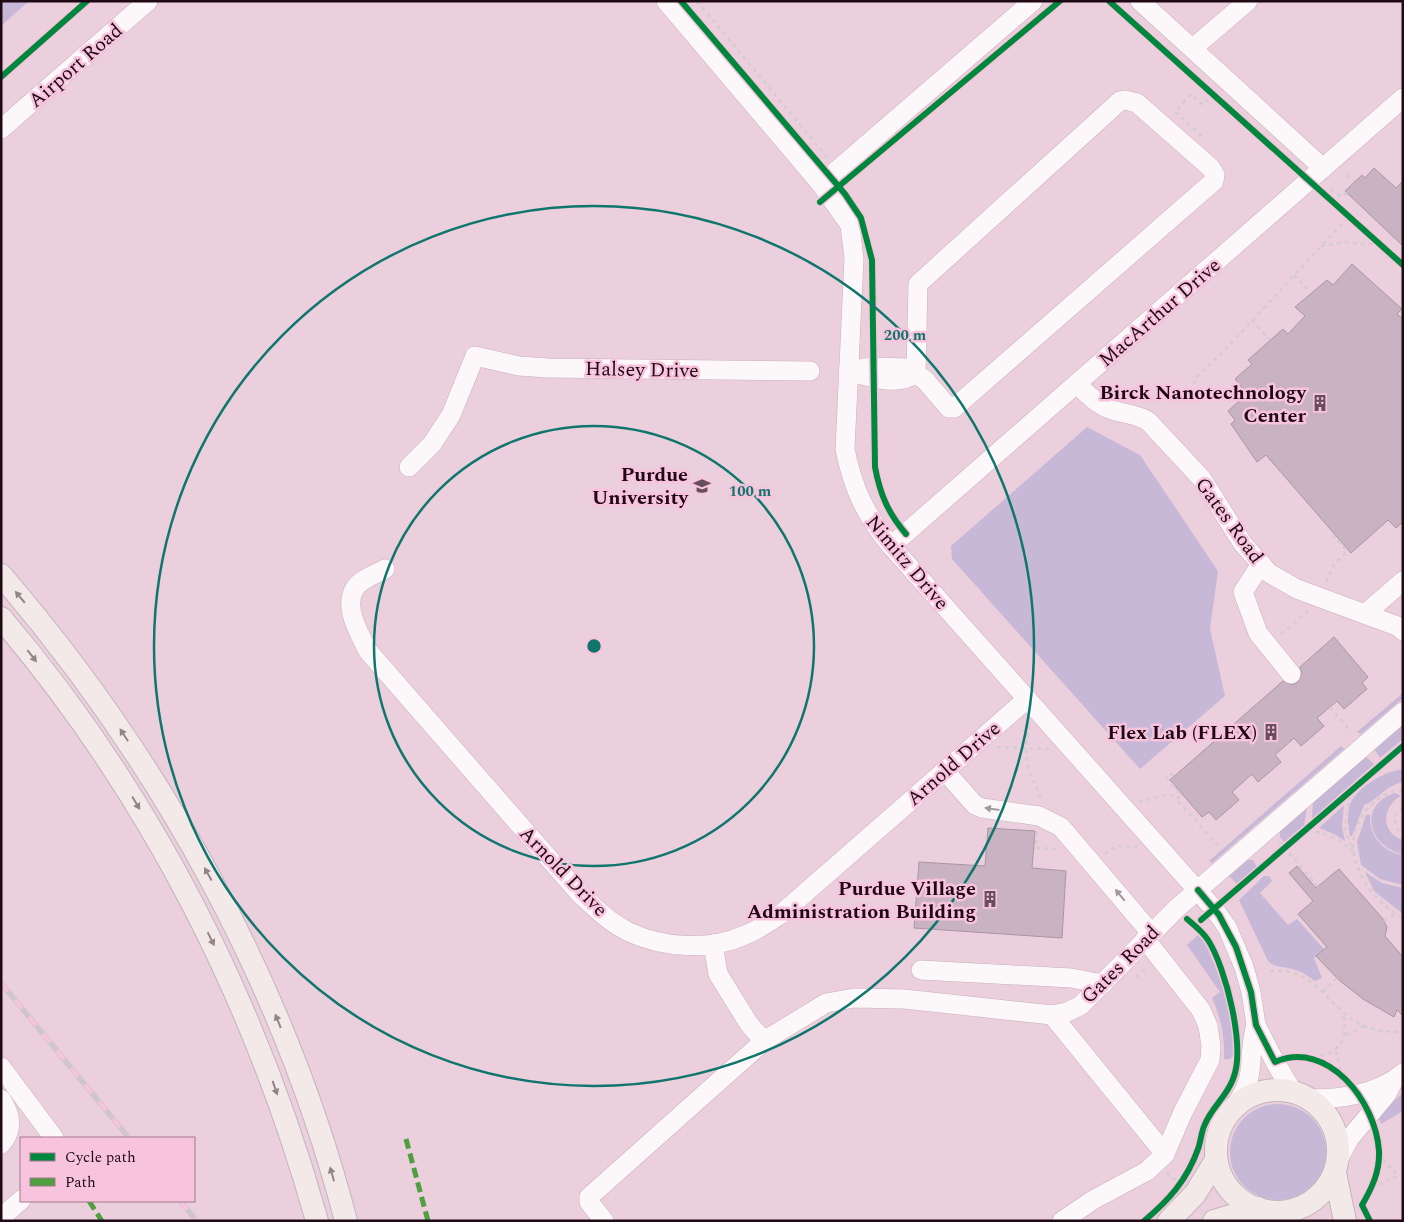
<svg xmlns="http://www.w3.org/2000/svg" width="1404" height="1222" font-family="Spectral,serif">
  <rect width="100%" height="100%" fill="#eccfdd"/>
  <!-- green -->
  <g fill="#c7b8d8">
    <path d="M1,1H29L1,26Z"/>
    <path d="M1087,427L1140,455L1218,571L1210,629L1225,696L1140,769L952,559L951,546Z"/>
    <path d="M1403,693V698L1361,734L1357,732Z"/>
    <path d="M1403,722V739L1380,758L1374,749Z"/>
    <path d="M1341,746L1344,749L1212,863L1209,861Z"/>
    <path d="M1365,756L1374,764L1312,819L1313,802Z"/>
    <path d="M1403,769V782C1386,785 1378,800 1364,805L1352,836H1350C1348,825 1346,809 1352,800C1363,784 1384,772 1403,769Z"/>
    <path d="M1395,793L1401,796C1382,806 1380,833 1403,840V854C1369,847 1357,805 1395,793Z"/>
    <path d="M1344,805L1342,827L1345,841L1334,834L1319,828Z"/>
    <path d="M1307,808L1304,825L1284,842L1280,837V831Z"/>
    <path d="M1366,815H1370C1369,836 1383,852 1403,855V885L1380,879L1361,865L1357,842Z"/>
    <path d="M1248,860H1253L1257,867L1237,884L1229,876Z"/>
    <path d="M1365,872L1382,883L1403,888V914L1374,891Z"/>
    <path d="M1264,876H1269L1272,881L1260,893L1288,925L1297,919L1324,949L1314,958L1322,978L1315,981C1308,976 1301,971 1292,969C1283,966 1275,968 1268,961L1239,900Z"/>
    <path d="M1198,935L1205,942C1220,978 1237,1016 1233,1056L1230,1059H1224C1225,1036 1221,1018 1212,998L1220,992L1187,945Z"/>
    <path d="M1403,1093V1111L1381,1124L1378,1115Z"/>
    <circle cx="1278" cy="1152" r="48"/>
  </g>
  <!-- building -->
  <g fill="#c9b2c2" stroke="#ab95a3">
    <path d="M1374,168L1396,188L1403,181V246L1345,191L1362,175L1365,178Z"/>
    <path d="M1352,264L1402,309L1397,314L1403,319V522L1396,528L1388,520L1351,553L1266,455L1257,462L1231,424L1235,420L1228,411L1247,394L1235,379L1252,364L1248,360L1283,329L1288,334L1305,316L1295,307L1327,280L1333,285Z"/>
    <path d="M1334,637L1368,677L1362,683L1367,689L1344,709L1337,701L1317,718L1324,726L1301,746L1294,738L1275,755L1281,762L1258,782L1252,774L1232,792L1239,800L1216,820L1209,812L1202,817L1170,780L1283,681L1292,685L1298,682L1302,673L1300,667Z"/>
    <path d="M988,828L1035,831L1032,868L1066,871L1062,938L914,928L919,862L985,866Z"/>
    <path d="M1297,866L1316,888L1339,869L1383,919L1387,927L1385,936L1403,957V1016L1397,1010L1394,1017L1363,999L1340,981L1316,956L1327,947L1298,914L1313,901L1289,873Z"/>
  </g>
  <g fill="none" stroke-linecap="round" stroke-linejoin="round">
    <!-- minor casing -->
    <g stroke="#c8afbb" stroke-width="20">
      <g id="minor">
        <path d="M666,1L821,184L850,225L854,259L845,449C853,489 865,514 891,546L1214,909L1227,927L1244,967L1251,992L1256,1025L1275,1062L1293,1092"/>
        <path d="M1140,1L1323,168"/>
        <path d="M1193,48L1248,1"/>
        <path d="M1125,100L1137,103L1211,168L1215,175L1214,181L954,408H949L925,380L916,374L918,284L1120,101Z"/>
        <path d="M1,129L148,1"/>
        <path d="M821,184L1033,1"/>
        <path d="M873,367L906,368L916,374C895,387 870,377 848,371Z"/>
        <path d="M1077,384C1085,392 1094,402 1105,407C1119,414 1134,413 1148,421L1202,479L1243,544L1269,573L1297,589L1397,626L1403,631"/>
        <path d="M409,467L432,444L451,415L475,356L519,366L548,368L810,371"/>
        <path d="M891,546L1403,98"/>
        <path d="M1261,564L1243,592L1258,633L1291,674"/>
        <path d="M385,569C376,574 361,579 355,588C343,607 359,633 368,651L580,894C595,908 610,923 629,932C663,948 710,951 745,935C758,930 769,922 781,914L1027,699"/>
        <path d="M1365,614L1403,581"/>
        <path d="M944,770L975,805L982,808L1039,816L1061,827L1151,933"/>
        <path d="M713,944L718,974L749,1024L764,1041"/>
        <path d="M921,970L1071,978L1103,984"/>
        <path d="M1052,1015L1165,1154"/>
        <path d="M1,1067L54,1138"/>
        <path d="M1,1099C11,1114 14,1130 1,1144"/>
        <path d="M1307,1099C1340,1099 1377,1095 1403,1073"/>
        <path d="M1235,1106C1259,1073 1246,1057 1256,1025"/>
        <path d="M1339,1158L1349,1139L1386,1095L1394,1080"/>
        <path d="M1,1218L21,1200"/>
        <path d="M604,1221L589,1202V1197L764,1041L826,1003L854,998L904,999L1052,1015L1067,1012L1080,1006L1176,909L1403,712"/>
        <path d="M1062,1221L1093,1200L1147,1171L1165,1154L1183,1112L1210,1060L1211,1046L1208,1026L1201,1010L1145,939"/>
      </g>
    </g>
    <!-- major casing -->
    <g stroke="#c2b3bb" stroke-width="24">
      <g id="major">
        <path d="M1,575C161,761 284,983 346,1221"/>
        <path d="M1,618C150,793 255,1000 317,1221"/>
        <circle cx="1277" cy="1151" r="61"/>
        <path d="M1335,1173L1345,1221"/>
        <path d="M1169,1221L1195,1194L1216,1160"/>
        <path d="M1214,1221L1258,1208"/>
      </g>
    </g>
    <!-- path -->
    <g stroke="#d4cccf" stroke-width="2.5" stroke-dasharray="4 4" stroke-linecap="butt">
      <path d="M697,1L827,157"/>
      <path d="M1202,136L1175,112L1191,94L1203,105L1212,95"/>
      <path d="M1347,175L1354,181"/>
      <path d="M1331,189L1341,197L1347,193"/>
      <path d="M1321,246L1347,242L1366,245L1378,242"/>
      <path d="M1294,275L1307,289"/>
      <path d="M1252,320L1270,340"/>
      <path d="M1204,397L1194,383V379L1224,351L1349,216"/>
      <path d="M1326,582L1334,565L1347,551L1333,535"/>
      <path d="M1281,634L1309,610"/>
      <path d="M1330,707L1351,732"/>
      <path d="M1029,725C1027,740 1024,756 1029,770C1032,781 1038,788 1041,800"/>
      <path d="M997,747L1049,749"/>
      <path d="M1173,776L1171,774L1167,778L1181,795L1176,799L1219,847"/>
      <path d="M1403,791C1390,790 1381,796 1372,804C1332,842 1363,896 1403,918"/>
      <path d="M1139,802L1169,794L1176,798"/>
      <path d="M1403,808L1398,811L1394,818L1398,830L1403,834"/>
      <path d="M1402,818L1403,820"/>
      <path d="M1308,829L1336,838L1353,851L1345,829L1350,792"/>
      <path d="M1037,832L1036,848L1057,849"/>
      <path d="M1279,841L1319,888"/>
      <path d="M1105,854L1117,846L1137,847"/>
      <path d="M1384,921L1395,914"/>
      <path d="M1270,971C1317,966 1328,1010 1364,1026C1376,1031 1390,1032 1403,1032"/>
      <path d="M1136,977L1146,968"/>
      <path d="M1323,992L1337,978"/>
      <path d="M1346,1035L1364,1026"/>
      <path d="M1336,1051L1342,1077"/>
      <path d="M1313,1059C1341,1049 1348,1044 1343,1013"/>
      <path d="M1379,1152L1386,1164L1399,1176"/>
      <path d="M1166,1173L1180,1183"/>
      <path d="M1372,1189C1380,1184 1393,1174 1403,1178"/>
    </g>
    <!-- minor -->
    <use href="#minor" stroke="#fcf8fa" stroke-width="19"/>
    <!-- major -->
    <use href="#major" stroke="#f3e9e9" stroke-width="22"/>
    <!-- rail casing -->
    <g stroke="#cfc6ca" stroke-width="5.5">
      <g id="rail">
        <path d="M1,983L129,1138"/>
        <path d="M180,1201L197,1221"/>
      </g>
    </g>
    <!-- rail -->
    <use href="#rail" stroke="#f8c3dc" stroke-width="4" stroke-dasharray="11" stroke-linecap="butt"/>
    <!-- quiet -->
    <g stroke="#4f9f40" stroke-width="5" stroke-dasharray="10 5" stroke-linecap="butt">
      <path d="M406,1139L428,1221"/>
      <path d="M89,1201L102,1221"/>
    </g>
    <!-- cycleway casing -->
    <g stroke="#f8c3dc" stroke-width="9">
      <g id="cycleway">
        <path d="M681,1L845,194L861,218L872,260L875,467C880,494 888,513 906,534"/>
        <path d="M1109,1L1403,265"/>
        <path d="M1,77L87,1"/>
        <path d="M820,202L1060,1"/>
        <path d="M1198,890L1219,915L1236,947L1251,992L1256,1025L1275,1062C1328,1039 1376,1102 1379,1151C1380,1171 1372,1188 1362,1205L1370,1221"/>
        <path d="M1201,920L1403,746"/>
        <path d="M1144,1221C1169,1200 1187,1180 1198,1149C1201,1141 1201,1132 1205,1124C1212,1107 1227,1096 1233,1079C1246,1048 1226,968 1208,940C1203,932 1194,925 1187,919"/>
      </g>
    </g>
    <!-- cycleway -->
    <use href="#cycleway" stroke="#00873e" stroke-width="6"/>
  </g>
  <!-- one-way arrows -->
  <defs><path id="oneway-solid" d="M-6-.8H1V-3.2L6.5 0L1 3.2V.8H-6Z" transform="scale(1.25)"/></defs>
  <g fill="#94848a">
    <use href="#oneway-solid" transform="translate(20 597) rotate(-130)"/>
    <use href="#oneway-solid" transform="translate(32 656) rotate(52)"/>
    <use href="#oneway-solid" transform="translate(124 735) rotate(-123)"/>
    <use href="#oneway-solid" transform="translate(136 803) rotate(59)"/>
    <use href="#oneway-solid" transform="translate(208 874) rotate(-119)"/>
    <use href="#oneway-solid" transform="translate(211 939) rotate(63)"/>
    <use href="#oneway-solid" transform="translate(278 1021) rotate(-112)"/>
    <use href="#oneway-solid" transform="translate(275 1088) rotate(71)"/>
    <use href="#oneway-solid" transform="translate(332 1174) rotate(-106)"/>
  </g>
  <g fill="#a4989e">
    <use href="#oneway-solid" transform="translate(992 809) rotate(-172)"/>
    <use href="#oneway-solid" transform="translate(1120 895) rotate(-129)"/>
  </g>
  <!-- distance rings -->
  <g fill="none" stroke="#0f766e" stroke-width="2.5">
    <circle cx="594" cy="646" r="220"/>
    <circle cx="594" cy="646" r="440"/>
  </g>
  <!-- icons -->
  <defs>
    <g id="building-bare" transform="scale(1.35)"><path d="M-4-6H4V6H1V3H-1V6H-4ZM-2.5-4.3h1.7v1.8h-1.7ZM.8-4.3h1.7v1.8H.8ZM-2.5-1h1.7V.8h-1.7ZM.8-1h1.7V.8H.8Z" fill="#674e5b" stroke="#f8c3dc" stroke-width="2.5" paint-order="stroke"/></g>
    <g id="university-bare" transform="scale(1.35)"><path d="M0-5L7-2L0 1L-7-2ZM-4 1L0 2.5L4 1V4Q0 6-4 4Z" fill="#674e5b" stroke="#f8c3dc" stroke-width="2.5" paint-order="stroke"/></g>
  </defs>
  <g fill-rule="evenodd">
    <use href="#building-bare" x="1320" y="403"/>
    <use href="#university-bare" x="702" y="486"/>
    <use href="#building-bare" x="1271" y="732"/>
    <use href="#building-bare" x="990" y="899"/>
  </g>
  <g text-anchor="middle" stroke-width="5" stroke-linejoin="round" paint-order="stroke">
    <!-- street labels -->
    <g font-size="20" fill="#1f0915" stroke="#f8c3dc">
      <text transform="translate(75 65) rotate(-41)" y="7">Airport Road</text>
      <text transform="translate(1159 312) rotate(-41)" y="7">MacArthur Drive</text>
      <text transform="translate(642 369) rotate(1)" y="7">Halsey Drive</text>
      <text transform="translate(1230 520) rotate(54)" y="7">Gates Road</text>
      <text transform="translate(908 562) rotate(50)" y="7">Nimitz Drive</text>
      <text transform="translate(953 763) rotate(-41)" y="7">Arnold Drive</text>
      <text transform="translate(564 871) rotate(46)" y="7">Arnold Drive</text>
      <text transform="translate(1120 964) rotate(-45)" y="7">Gates Road</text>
    </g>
    <!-- poi labels -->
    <g font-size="20" font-weight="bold" fill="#1f0915" stroke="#f8c3dc" text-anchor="end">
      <text x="1306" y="399">Birck Nanotechnology<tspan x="1306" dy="23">Center</tspan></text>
      <text x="688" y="481">Purdue<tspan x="688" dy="23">University</tspan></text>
      <text x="1257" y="739">Flex Lab (FLEX)</text>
      <text x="976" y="895">Purdue Village<tspan x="976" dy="23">Administration Building</tspan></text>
    </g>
  </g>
  <circle cx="594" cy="646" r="8" fill="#0f766e" stroke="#f8c3dc" stroke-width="2.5"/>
  <g font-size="15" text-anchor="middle" font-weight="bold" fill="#0f766e" stroke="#f8c3dc" stroke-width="5" stroke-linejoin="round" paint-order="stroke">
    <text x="905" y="340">200 m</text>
    <text x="750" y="496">100 m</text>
  </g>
  <!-- border -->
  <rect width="1404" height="1222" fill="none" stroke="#1f0915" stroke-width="5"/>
  <!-- legend -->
  <rect x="20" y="1137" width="175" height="65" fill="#f8c3dc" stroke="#a1798c"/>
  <rect x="30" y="1153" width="25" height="8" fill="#00873e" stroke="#a1798c"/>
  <text x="65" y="1162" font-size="15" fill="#1f0915">Cycle path</text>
  <rect x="30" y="1178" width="25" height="8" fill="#4f9f40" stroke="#a1798c"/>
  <text x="65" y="1187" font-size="15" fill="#1f0915">Path</text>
</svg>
